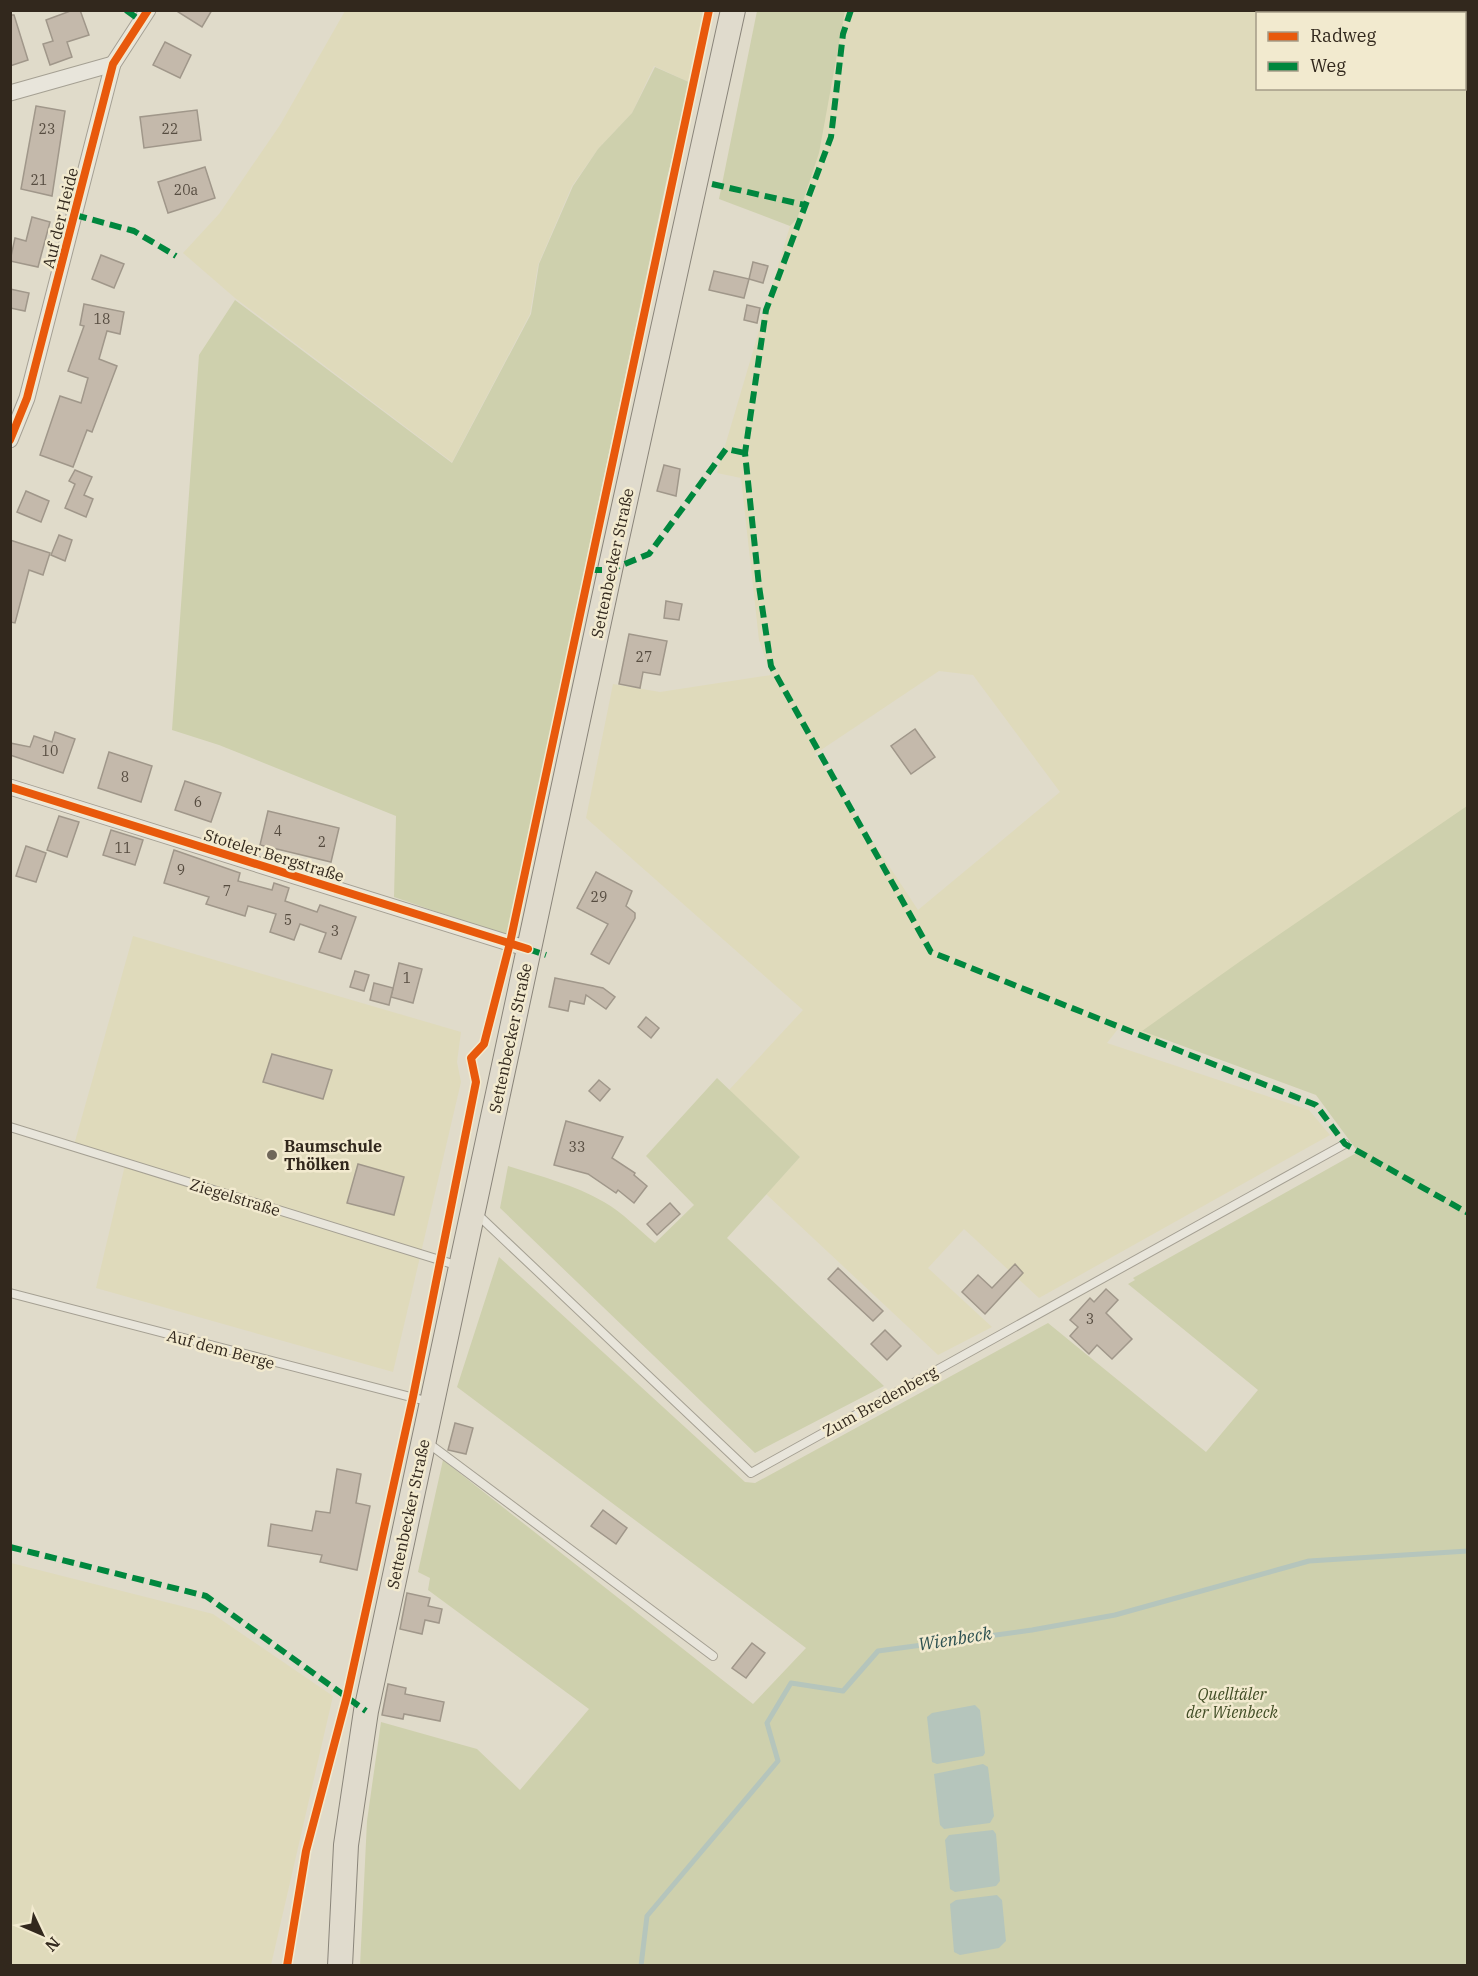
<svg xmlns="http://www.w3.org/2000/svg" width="1478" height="1976" font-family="'IBM Plex Serif',serif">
  <rect width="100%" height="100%" fill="#e0dbca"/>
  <!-- farmland -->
  <g fill="#dfdabb" fill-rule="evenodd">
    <path d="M345,11H705L691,83L654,66L632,113L598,149L572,186L538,265L530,314L452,462L235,298L183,253L219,214L280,125Z"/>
    <path d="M845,11H1467V827L1156,1041L1121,1025L1107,1043L1309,1110L1330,1135L1039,1298L964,1229L928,1268L992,1327L938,1355L766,1194L800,1157L729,1090L803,1010L586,818L613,684L660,692L771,675L759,640L741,478L717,473L790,226L797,218ZM1258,14H1464V88H1258ZM939,671L973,675L1060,792L918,910L815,754Z"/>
    <path d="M133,936L461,1032L457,1062L461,1082L393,1372L96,1288L125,1165L74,1145Z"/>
    <path d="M11,1563L213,1614L333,1696L271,1965H11Z"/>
  </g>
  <!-- green -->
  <g fill="#ced0ad">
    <path d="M757,11H845L819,153L797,219L790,226L719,199Z"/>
    <path d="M655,67L691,83L667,178L507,936L394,897L396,816L219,745L172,730L199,355L235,300L452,463L531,314L539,264L573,186L598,149L632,113Z"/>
    <path d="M1467,806V1965L360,1966L367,1821L381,1722L477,1749L520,1790L589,1709L428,1590L430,1578L418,1572L443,1460L753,1704L806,1648L457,1387L499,1257L745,1482L755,1483L1048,1323L1206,1452L1258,1390L1128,1284L1135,1280L1133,1278L1358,1152L1316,1095L1142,1031L1242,960Z"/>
    <path d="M717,1078L800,1157L727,1238L884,1386L755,1453L500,1208L508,1166C540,1176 575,1185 604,1202C623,1213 638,1229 655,1243L694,1205L646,1156Z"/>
  </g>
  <!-- water -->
  <g fill="#b5c5bc">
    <path d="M975,1705L980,1710L985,1753L983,1756L937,1764L932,1762L927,1717L932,1713Z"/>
    <path d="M983,1764L988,1767L994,1816L990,1823L944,1829L940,1825L934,1774Z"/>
    <path d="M993,1830L996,1834L1000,1881L996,1886L955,1892L950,1889L945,1840L949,1835Z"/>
    <path d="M997,1895L1002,1900L1006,1941L999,1948L960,1955L954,1952L950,1904L956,1900Z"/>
  </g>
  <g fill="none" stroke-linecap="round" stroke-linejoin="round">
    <!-- stream -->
    <path stroke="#b5c5bc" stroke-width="5" d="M641,1966L647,1916L778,1761L767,1723L791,1683L843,1691L878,1651L1032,1630L1115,1615L1309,1561L1468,1551"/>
  </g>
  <!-- building -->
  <g fill="#c4b9ab" stroke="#a0978a" stroke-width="1.5">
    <path d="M73,10H80L89,35L67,42L72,57L50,65L43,44L53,41L46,20Z"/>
    <path d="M175,10H212L202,27Z"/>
    <path d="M10,15H14L28,60L10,66Z"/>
    <path d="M165,42L191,55L180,78L153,65Z"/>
    <path d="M36,106L65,111L52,196L21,189Z"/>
    <path d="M197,110L201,140L144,148L140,117Z"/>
    <path d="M205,167L215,198L168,213L158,182Z"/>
    <path d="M32,217L50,222L38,267L10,261L15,238L26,241Z"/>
    <path d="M101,255L124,264L114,288L92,279Z"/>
    <path d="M753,262L768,266L763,283L749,279Z"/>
    <path d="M714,271L749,279L744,298L709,290Z"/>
    <path d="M10,289L29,293L25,311L10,308Z"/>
    <path d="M84,304L124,312L120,334L107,331L99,359L117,366L92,432L87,430L73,467L40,455L60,396L81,403L88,378L68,371L84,326L80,325Z"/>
    <path d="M747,305L760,308L757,323L744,320Z"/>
    <path d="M664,465L680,469L676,496L657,491Z"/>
    <path d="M75,470L92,477L84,495L93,499L86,517L65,508L75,484L69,481Z"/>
    <path d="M26,491L49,501L41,522L17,512Z"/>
    <path d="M59,535L72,540L65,561L51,555Z"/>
    <path d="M10,540L50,553L43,575L29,570L15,623L10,622Z"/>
    <path d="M666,601L682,604L679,620L664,618Z"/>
    <path d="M629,634L667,641L660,675L643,672L640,688L619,684Z"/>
    <path d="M915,729L935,757L911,774L891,746Z"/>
    <path d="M55,732L75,739L63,773L10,755V743L30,747L34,736L52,742Z"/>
    <path d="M109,752L152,766L141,802L98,788Z"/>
    <path d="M185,781L221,793L211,822L175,810Z"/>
    <path d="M268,811L339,828L331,862L260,845Z"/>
    <path d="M59,816L79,822L67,857L47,850Z"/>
    <path d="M111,830L143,840L135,865L103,855Z"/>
    <path d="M26,846L46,853L36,882L16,876Z"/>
    <path d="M174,850L240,873L238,881L272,890L274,883L289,888L285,901L317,912L320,905L356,917L341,959L319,952L326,933L300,924L294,940L270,932L276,914L248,906L245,916L206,904L209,897L164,883Z"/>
    <path d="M596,872L632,891L626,906L635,913V918L609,964L591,954L608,924L577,908Z"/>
    <path d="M399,963L422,969L413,1003L391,997Z"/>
    <path d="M355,971L369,975L364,991L350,987Z"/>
    <path d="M555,978L603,988L615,997L606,1009L586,995L584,1004L570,1001L568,1011L549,1007Z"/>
    <path d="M374,983L393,988L389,1005L370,1000Z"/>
    <path d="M646,1017L659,1028L651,1038L638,1027Z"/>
    <path d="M272,1054L332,1070L323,1099L263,1082Z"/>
    <path d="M599,1080L610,1089L600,1101L589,1091Z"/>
    <path d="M566,1121L623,1137L612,1158L635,1173L634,1175L647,1186L634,1203L618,1190L616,1193L588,1174L554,1165Z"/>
    <path d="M358,1164L404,1177L394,1215L347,1203Z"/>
    <path d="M670,1203L680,1214L657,1235L647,1224Z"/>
    <path d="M1015,1264L1023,1273L985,1314L962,1292L978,1275L992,1288Z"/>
    <path d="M838,1268L883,1311L873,1321L828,1279Z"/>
    <path d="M1106,1289L1118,1300L1106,1313L1132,1339L1112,1359L1097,1345L1089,1354L1070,1336L1078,1327L1070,1320L1090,1298L1094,1302Z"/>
    <path d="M885,1330L901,1346L887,1360L871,1344Z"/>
    <path d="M455,1423L473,1428L466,1454L448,1450Z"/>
    <path d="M337,1469L361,1474L356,1503L370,1506L357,1570L320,1562L322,1555L268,1546L271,1524L312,1531L316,1511L330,1513Z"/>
    <path d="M603,1510L627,1528L616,1544L591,1526Z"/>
    <path d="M407,1593L430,1598L428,1606L442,1609L439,1623L425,1620L422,1634L400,1629Z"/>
    <path d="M752,1643L765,1653L746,1678L732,1668Z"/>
    <path d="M388,1684L406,1688L405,1694L444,1702L440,1721L404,1714L403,1719L382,1715Z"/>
  </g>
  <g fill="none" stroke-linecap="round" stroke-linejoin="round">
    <!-- service casing -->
    <g stroke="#a5a093" stroke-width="10">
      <g id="service">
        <path d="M10,1127L459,1266"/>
        <path d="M476,1213L751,1473L1345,1144"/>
        <path d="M10,1293L430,1402"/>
        <path d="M428,1443L713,1656"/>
      </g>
    </g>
    <!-- minor casing -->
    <g stroke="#a5a093" stroke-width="17">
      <g id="minor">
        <path d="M10,93L113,64"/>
        <path d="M10,440L27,398L113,64L148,10"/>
        <path d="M10,787L528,949"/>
      </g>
    </g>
    <!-- primary casing -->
    <g stroke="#8a857a" stroke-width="26">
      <path id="primary" d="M340,1966L346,1845L366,1711L610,570L733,10"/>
    </g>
    <!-- service -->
    <use href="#service" stroke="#e8e5db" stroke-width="8"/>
    <!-- minor -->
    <use href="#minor" stroke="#e8e5db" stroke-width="15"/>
    <!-- primary -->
    <use href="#primary" stroke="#e0dbcd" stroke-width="24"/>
    <!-- quiet -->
    <g stroke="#00873e" stroke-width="6" stroke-dasharray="12 6" stroke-linecap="butt">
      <path d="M126,10L141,21"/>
      <path d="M851,10L843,34L831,137L766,310L745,453L759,586L771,666L931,952L1316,1105L1345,1144L1468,1213"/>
      <path d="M712,184L805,205"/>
      <path d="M75,215L134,231L176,256"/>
      <path d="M590,570H610L649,554L726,449L745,453"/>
      <path d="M528,949L546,955"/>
      <path d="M10,1547L206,1596L366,1711"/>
    </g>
    <!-- cycleway casing -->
    <g stroke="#f2eacf" stroke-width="11">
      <g id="cycleway">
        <path d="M10,440L27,398L113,64L148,10"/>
        <path d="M10,787L528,949"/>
        <path d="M287,1966L306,1851L347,1696L413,1397L476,1082L471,1058L484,1044L510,943L709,10"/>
      </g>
    </g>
    <!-- cycleway -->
    <use href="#cycleway" stroke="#e8590c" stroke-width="8"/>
  </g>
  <!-- markers -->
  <circle fill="#6f675a" stroke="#f2eacf" stroke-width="2" cx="272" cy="1155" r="6"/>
  <g text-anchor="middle" stroke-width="5" stroke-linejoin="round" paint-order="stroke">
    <!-- number labels -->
    <g font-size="14" fill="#564c40">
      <text x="47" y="134">23</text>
      <text x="170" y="134">22</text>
      <text x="39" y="185">21</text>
      <text x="186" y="195">20a</text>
      <text x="102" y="324">18</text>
      <text x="644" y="662">27</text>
      <text x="50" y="756">10</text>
      <text x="125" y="782">8</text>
      <text x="198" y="807">6</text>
      <text x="278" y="836">4</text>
      <text x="322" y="847">2</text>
      <text x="123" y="853">11</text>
      <text x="181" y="875">9</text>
      <text x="227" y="896">7</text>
      <text x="599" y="902">29</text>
      <text x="288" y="925">5</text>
      <text x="335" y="936">3</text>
      <text x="407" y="983">1</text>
      <text x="577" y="1152">33</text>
      <text x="1090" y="1324">3</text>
    </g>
    <!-- street labels -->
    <g font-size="16" fill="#32281d" stroke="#f2eacf">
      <text transform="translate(60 218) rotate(-76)" y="6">Auf der Heide</text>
      <text transform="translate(612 563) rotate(-78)" y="6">Settenbecker Straße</text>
      <text transform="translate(274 855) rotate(17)" y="6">Stoteler Bergstraße</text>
      <text transform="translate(510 1038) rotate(-78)" y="6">Settenbecker Straße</text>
      <text transform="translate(235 1197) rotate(17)" y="6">Ziegelstraße</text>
      <text transform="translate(221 1349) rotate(15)" y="6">Auf dem Berge</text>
      <text transform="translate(880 1401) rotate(-29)" y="6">Zum Bredenberg</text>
      <text transform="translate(408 1514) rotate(-78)" y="6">Settenbecker Straße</text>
    </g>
    <!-- poi labels -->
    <g font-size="16" font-weight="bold" fill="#32281d" stroke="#f2eacf" text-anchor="start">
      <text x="284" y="1152">Baumschule<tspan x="284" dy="18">Thölken</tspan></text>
    </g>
    <!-- park labels -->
    <g font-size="16" font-style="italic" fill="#414d25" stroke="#f2eacf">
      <text x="1232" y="1700">Quelltäler<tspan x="1232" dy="18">der Wienbeck</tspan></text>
    </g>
    <!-- water labels -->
    <g font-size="18" font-style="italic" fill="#2d5151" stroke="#f2eacf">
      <text transform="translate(955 1639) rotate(-9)" y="6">Wienbeck</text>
    </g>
  </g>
  <!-- border -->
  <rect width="1478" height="1976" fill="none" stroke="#32281d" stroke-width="24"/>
  <!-- legend -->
  <rect x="1256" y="12" width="210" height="78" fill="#f2eacf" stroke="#a59c88" stroke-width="1.5"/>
  <rect x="1268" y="32" width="30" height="9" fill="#e8590c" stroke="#a59c88" stroke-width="1.5"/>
  <text x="1310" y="42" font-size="18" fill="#32281d">Radweg</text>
  <rect x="1268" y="62" width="30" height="9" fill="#00873e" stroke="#a59c88" stroke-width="1.5"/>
  <text x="1310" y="72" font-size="18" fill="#32281d">Weg</text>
  <!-- north arrow -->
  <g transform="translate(42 1934) rotate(134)" stroke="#f2eacf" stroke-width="4.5" paint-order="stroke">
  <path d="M0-4.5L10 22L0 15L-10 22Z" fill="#32281d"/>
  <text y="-9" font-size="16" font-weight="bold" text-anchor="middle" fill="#32281d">N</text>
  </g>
</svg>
